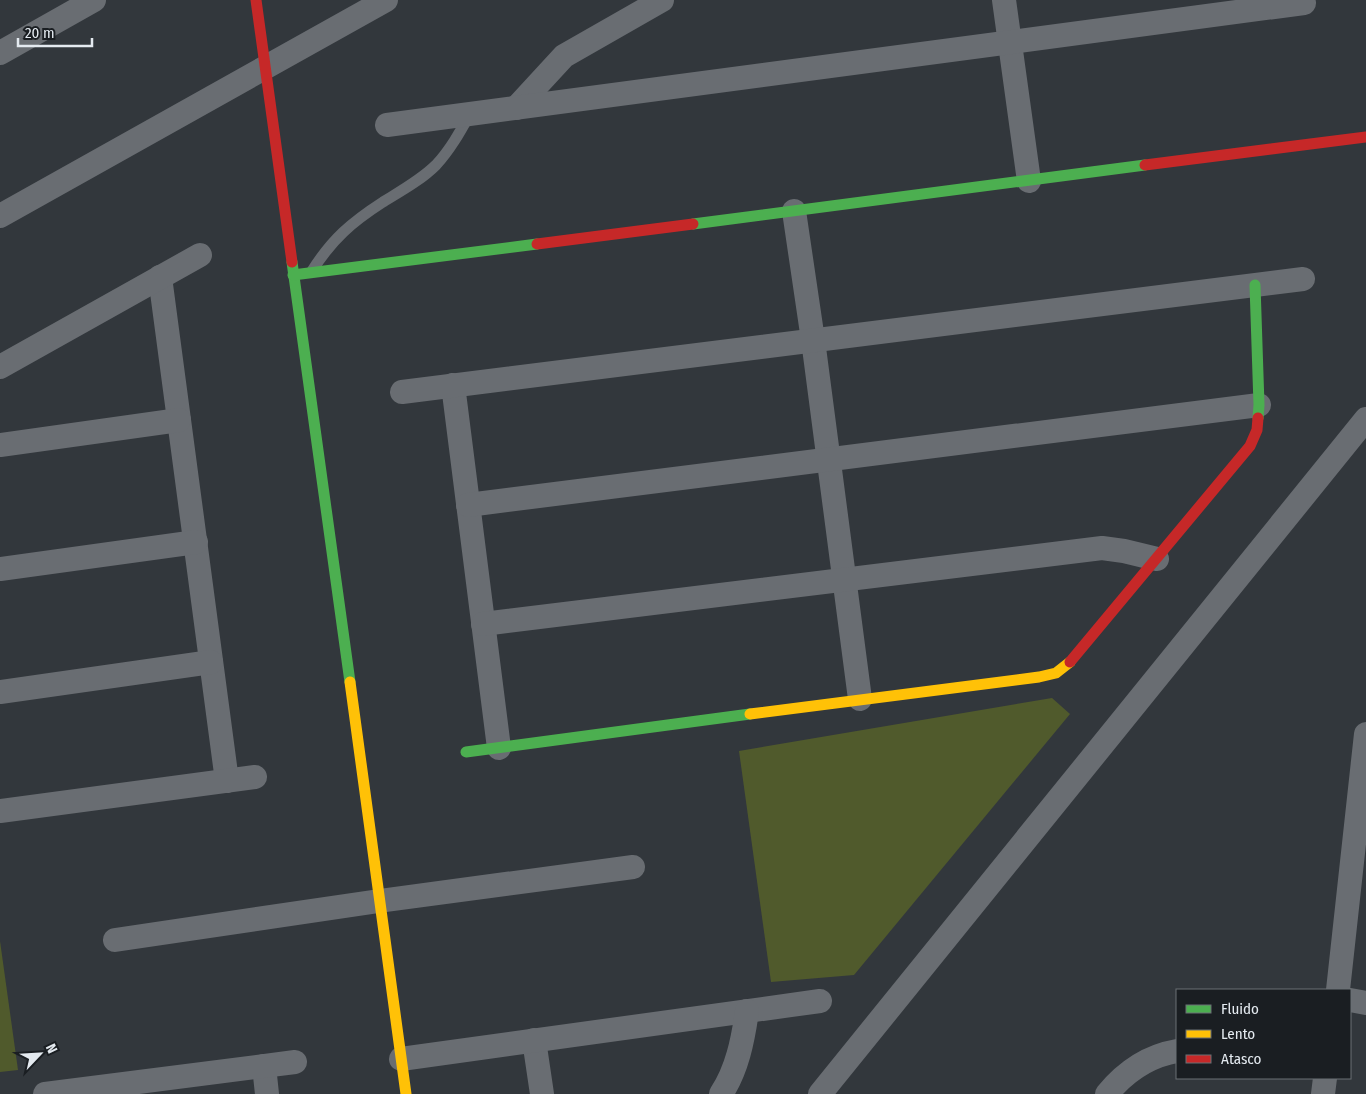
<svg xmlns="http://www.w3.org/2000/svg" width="1366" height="1094" font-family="'Fira Sans Condensed',sans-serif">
  <rect width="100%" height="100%" fill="#32373c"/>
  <!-- green -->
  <g fill="#505a2c">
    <path d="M1052,698L1070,714L854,975L771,982L739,751Z"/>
    <path d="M0,941L18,1070L0,1072Z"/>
  </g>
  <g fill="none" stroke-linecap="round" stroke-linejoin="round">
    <!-- lane -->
    <path stroke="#696d72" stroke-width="11" d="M312,271C332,239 352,222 383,202C401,191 421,180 436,165C450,150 460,132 470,114"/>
    <!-- street -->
    <g stroke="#696d72" stroke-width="24">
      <path d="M1004,0L1029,181"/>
      <path d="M0,53L94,0"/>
      <path d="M516,108L564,56L662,0"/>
      <path d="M387,125L1304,3"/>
      <path d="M794,211L813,340L860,699"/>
      <path d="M0,216L386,0"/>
      <path d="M160,277L227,781"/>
      <path d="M0,367L200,255"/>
      <path d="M453,385L499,748"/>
      <path d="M402,392L1303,279"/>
      <path d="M0,445L179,420"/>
      <path d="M468,505L1259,405"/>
      <path d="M0,569L196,542"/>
      <path d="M483,624L1102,548L1124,551L1157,559"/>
      <path d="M0,692L211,662"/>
      <path d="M0,811L255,777"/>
      <path d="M115,940L379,901L633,867"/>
      <path d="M1338,990L1366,734"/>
      <path d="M1350,1000L1366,1003"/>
      <path d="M534,1040L542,1094"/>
      <path d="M401,1059L820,1001"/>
      <path d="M264,1066L267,1094"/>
      <path d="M45,1094L295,1062"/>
      <path d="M721,1094C737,1070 743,1040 747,1011"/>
      <path d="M820,1094L1366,419"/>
      <path d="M1107,1094C1125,1072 1148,1056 1177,1051"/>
      <path d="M1323,1094L1325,1078"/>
    </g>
    <!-- fast -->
    <g stroke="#4caf50" stroke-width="11">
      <path d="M693,224L1145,165"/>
      <path d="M292,262L350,682"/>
      <path d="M293,275L537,244"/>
      <path d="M1255,285L1259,405L1258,418"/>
      <path d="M466,752L750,714"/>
    </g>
    <!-- slow -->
    <g stroke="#ffc107" stroke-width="11">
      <path d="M350,682L406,1094"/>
      <path d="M750,714L1039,677L1056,673L1070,662"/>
    </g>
    <!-- jam -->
    <g stroke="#c62828" stroke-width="11">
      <path d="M256,0L292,262"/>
      <path d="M1145,165L1366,137"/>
      <path d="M537,244L693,224"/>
      <path d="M1070,662L1250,446L1257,430L1258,418"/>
    </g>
  </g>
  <!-- legend -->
  <rect x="1176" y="989" width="175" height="90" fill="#1a1e22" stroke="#6b7074"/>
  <rect x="1186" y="1005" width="25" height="8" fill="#4caf50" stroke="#6b7074"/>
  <text x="1221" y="1014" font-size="15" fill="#e4eaf0">Fluido</text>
  <rect x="1186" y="1030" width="25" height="8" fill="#ffc107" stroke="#6b7074"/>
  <text x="1221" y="1039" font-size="15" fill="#e4eaf0">Lento</text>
  <rect x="1186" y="1055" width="25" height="8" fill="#c62828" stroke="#6b7074"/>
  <text x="1221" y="1064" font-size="15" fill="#e4eaf0">Atasco</text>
  <!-- north arrow -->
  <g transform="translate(40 1054) rotate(65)" stroke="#1a1e22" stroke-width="4" paint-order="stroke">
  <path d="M0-4L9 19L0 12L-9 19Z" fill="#e4eaf0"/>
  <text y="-8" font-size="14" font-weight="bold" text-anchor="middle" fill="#e4eaf0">N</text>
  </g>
  <!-- scale -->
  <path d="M18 38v8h74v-8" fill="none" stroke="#e4eaf0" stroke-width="2.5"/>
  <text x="25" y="38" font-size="15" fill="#e4eaf0" stroke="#1a1e22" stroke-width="4" paint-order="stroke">20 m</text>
</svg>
